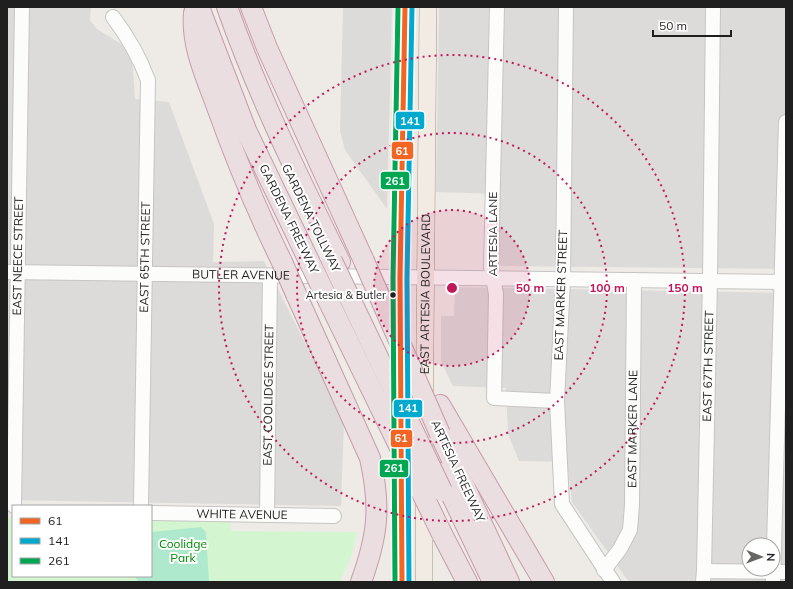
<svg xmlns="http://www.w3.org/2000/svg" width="793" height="589" font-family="Mulish,sans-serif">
  <rect width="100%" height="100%" fill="#eeebe7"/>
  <!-- residential -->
  <g fill="#dddbd9" fill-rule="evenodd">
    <path d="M7,7H91L90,20L97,29L120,43L132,56L135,99L169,102L214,224L213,262L264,261L344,421L341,506L7,500Z"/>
    <path d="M343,7H392L387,209L345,150L340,131Z"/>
    <path d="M439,7H786V269L496,266V194L436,192Z"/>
    <path d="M455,287L786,293V582H629L572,502L567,462L519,461L508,434L506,388L453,386L441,362V316H454ZM749,545H773V569H749Z"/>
  </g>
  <!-- park -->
  <path fill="#d3f6d1" d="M7,518H13V576H151V520L230,521L231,531L357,532L351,558L340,581L336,582H7Z"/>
  <!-- pitch -->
  <path fill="#aee9cd" d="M201,527L206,532L209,582H139L134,576H151V532Z"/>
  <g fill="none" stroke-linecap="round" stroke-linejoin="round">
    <!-- minor casing -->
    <g stroke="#c6c5c3" stroke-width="16">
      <g id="minor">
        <path d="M497,7L491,267L496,294L494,398L557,401"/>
        <path d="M566,7L563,280L557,401L562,504L613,582"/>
        <path d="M113,17C128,37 139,56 148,80L141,506"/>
        <path id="s1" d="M7,272L786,282"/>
        <path id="s2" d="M14,506L22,7"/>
        <path id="s3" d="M151,513L334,516"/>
        <path id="s4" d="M267,515L270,276"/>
        <path id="s5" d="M604,570L620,549L630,530L632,505L634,280"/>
        <path d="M704,571L786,572"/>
        <path id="s6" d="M703,582L704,571L710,281L713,7"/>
        <path d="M773,582L786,122"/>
      </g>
    </g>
    <!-- major casing -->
    <g stroke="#a49783" stroke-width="18">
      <g id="major">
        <path d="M401,405L400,278L405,7"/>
        <path d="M401,449L402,582"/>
        <path id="s7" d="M424,453L428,7"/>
        <path d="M424,582V497"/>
      </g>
    </g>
    <!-- highway casing -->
    <g stroke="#c69baa" stroke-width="22">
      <g id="highway">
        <path d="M199,7L246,130L309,261"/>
        <path d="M227,7C258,95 299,178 340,262"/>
        <path d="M251,7L267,48L364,261"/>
        <path d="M194,13C191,45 206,77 217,107C236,160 257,211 282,262"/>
        <path d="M296,294L370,458C381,507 378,535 361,582"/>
        <path d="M440,405L544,582"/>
        <path d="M440,434L509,582"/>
        <path d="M441,473L493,582"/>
        <path d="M442,534L467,582"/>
      </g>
    </g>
    <!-- minor -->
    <use href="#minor" stroke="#fcfcfb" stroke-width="14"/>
    <!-- major -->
    <use href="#major" stroke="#f1ebe4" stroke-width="17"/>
    <!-- highway -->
    <use href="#highway" stroke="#ebdee0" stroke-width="20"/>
    <!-- highway-bridge casing -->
    <g stroke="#c69baa" stroke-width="22" stroke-linecap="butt">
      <g id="highway-bridge">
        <path d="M309,261L442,534"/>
        <path d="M332,261L442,491"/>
        <path d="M364,261L440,434"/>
        <path d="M282,262L296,294"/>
      </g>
    </g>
    <!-- highway-bridge -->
    <use href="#highway-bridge" stroke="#ebdee0" stroke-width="20"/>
    <!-- bus-1 casing -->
    <g stroke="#fff" stroke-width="8">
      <path id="bus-1" d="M402,582L400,278L405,7"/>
    </g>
    <!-- bus-2 casing -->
    <g stroke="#fff" stroke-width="8">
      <path id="bus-2" d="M409,582L407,278L412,7"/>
    </g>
    <!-- bus-3 casing -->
    <g stroke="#fff" stroke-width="8">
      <path id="bus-3" d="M395,582L393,278L398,7"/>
    </g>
    <!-- bus-1 -->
    <use href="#bus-1" stroke="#f26522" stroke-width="5"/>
    <!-- bus-2 -->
    <use href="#bus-2" stroke="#00a9ce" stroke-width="5"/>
    <!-- bus-3 -->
    <use href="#bus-3" stroke="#00a651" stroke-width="5"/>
  </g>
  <!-- distance rings -->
  <circle cx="452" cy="288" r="78" fill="#c2185b" fill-opacity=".12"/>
  <g fill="none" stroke="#c2185b" stroke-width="2" stroke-dasharray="2 4">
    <circle cx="452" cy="288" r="78"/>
    <circle cx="452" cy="288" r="155"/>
    <circle cx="452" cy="288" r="233"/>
  </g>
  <!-- markers -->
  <circle fill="#1f1f1f" stroke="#fff" stroke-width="1.5" cx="393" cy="295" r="3.5"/>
  <g text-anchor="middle" stroke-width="4" stroke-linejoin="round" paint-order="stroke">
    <!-- bus labels -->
    <g font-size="11" fill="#1f1f1f" stroke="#fff" text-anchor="end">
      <text x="386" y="299">Artesia &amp; Butler</text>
    </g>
    <!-- street labels -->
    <g font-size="12" fill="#1f1f1f" stroke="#fff">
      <text transform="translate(311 218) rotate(64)" y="4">GARDENA TOLLWAY</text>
      <text transform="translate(289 219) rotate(64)" y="4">GARDENA FREEWAY</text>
      <text transform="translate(493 234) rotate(-90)" y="4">ARTESIA LANE</text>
      <text dy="4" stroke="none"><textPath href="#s2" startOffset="250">EAST NEECE STREET</textPath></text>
      <text transform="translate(145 257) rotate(-89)" y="4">EAST 65TH STREET</text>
      <text dy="4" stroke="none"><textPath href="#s1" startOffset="234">BUTLER AVENUE</textPath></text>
      <text dy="4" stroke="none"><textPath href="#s7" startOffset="159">EAST ARTESIA BOULEVARD</textPath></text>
      <text transform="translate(561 295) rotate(-88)" y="4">EAST MARKER STREET</text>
      <text dy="4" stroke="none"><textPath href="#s6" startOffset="216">EAST 67TH STREET</textPath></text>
      <text dy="4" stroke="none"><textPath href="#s4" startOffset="120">EAST COOLIDGE STREET</textPath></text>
      <text dy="4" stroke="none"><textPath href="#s5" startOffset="149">EAST MARKER LANE</textPath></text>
      <text transform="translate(458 471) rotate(65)" y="4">ARTESIA FREEWAY</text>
      <text dy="4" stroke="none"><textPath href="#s3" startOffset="91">WHITE AVENUE</textPath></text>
    </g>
    <!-- park labels -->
    <g font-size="12" fill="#008a05" stroke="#fff">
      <text x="183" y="548">Coolidge<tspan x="183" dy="14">Park</tspan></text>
    </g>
  </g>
  <circle cx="452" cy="288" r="6" fill="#c2185b" stroke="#fff" stroke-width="2"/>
  <g font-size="12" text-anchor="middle" font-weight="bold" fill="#c2185b" stroke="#fff" stroke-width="4" stroke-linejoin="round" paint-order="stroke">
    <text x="530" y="292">50 m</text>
    <text x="607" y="292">100 m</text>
    <text x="685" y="292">150 m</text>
  </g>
  <g stroke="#fff" stroke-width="1.5">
    <rect x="395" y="111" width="30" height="19" rx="4" fill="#00a9ce"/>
    <rect x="391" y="141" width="23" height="19" rx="4" fill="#f26522"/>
    <rect x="380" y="171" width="30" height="19" rx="4" fill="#00a651"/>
    <rect x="393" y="399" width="30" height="19" rx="4" fill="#00a9ce"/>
    <rect x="390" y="429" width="23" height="19" rx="4" fill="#f26522"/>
    <rect x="379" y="459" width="30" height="19" rx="4" fill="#00a651"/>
  </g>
  <g font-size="11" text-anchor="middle" font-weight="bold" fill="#fff">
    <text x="410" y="125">141</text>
    <text x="402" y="155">61</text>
    <text x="395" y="185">261</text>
    <text x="408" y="412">141</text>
    <text x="401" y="442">61</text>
    <text x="394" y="472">261</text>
  </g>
  <!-- border -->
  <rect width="793" height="589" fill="none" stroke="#1f1f1f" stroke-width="16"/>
  <!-- legend -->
  <rect x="12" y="505" width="140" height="72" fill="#ffffff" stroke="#a5a5a5"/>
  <rect x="20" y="518" width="20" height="6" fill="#f26522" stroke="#a5a5a5"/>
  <text x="48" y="525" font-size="12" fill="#1f1f1f">61</text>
  <rect x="20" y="538" width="20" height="6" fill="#00a9ce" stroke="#a5a5a5"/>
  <text x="48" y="545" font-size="12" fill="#1f1f1f">141</text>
  <rect x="20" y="558" width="20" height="6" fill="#00a651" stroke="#a5a5a5"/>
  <text x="48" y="565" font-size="12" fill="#1f1f1f">261</text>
  <!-- north arrow -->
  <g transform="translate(761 557) rotate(91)"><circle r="19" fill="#ffffff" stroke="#a5a5a5"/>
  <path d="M0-3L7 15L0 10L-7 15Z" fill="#676665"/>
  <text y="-6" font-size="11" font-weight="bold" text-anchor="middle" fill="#1f1f1f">N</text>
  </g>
  <!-- scale -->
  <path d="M653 30v6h78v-6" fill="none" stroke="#1f1f1f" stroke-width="2"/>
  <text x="659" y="30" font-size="12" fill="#1f1f1f" stroke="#ffffff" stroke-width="3" paint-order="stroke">50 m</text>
</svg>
